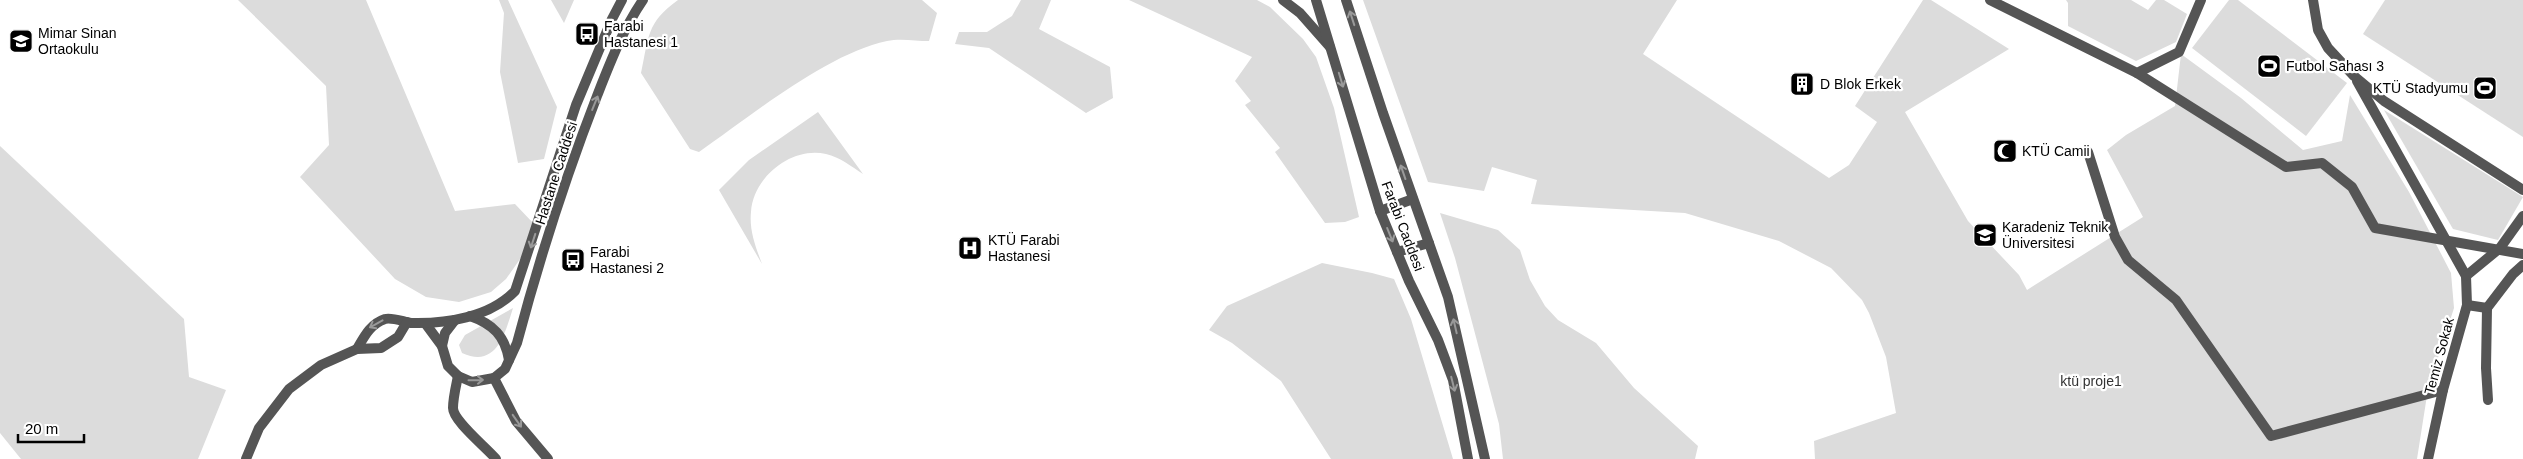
<svg xmlns="http://www.w3.org/2000/svg" width="2523" height="459" font-family="Helvetica,sans-serif">
  <rect width="100%" height="100%" fill="#fff"/>
  <!-- green -->
  <g fill="#dcdcdc">
    <path d="M238,0H366L455,211L515,204L534,224L525,252L506,279L491,292L459,302L426,297L395,279L300,177L329,145L326,86Z"/>
    <path d="M499,0H508L557,107L544,159L518,163L500,72L504,13Z"/>
    <path d="M551,0H574L564,23Z"/>
    <path d="M678,0H922L937,13L929,41C916,41 900,38 887,41C826,54 751,116 699,152L690,149L641,73C649,37 646,23 678,0Z"/>
    <path d="M1021,0H1051L1039,29L1110,67L1113,98L1086,113L989,48L955,44L959,32H987L1012,16Z"/>
    <path d="M1129,0H1257L1270,7L1303,39L1316,57L1334,108L1359,217L1345,222L1325,223L1275,152L1280,148L1245,105L1251,101L1235,81L1252,57Z"/>
    <path d="M1363,0H1677L1643,54L1829,178L1849,165L1877,122L1855,106L1923,0H1931L2009,49L1905,112L1968,221L2019,275L2027,290L2143,217L2107,150L2126,135L2175,106L2181,54L2241,98L2303,150L2342,141L2350,95L2409,192L2451,273L2454,308L2428,389L2417,459H1815L1814,441L1896,413L1886,357L1869,313L1862,300L1831,268L1779,241L1685,213L1531,204L1537,180L1492,167L1484,191L1428,182Z"/>
    <path d="M2066,0H2131L2148,10L2156,0H2164L2187,14L2176,42L2136,61L2068,26V3Z"/>
    <path d="M2229,0H2238L2347,83L2306,136L2192,48Z"/>
    <path d="M2385,0H2523V137L2363,34Z"/>
    <path d="M2384,110L2523,197L2498,240L2453,229Z"/>
    <path d="M818,112L863,174C852,167 840,157 826,154C792,146 753,177 751,212C749,230 756,248 762,264L719,190L749,160Z"/>
    <path d="M0,146L184,319L189,377L226,390L198,459H21L0,433Z"/>
    <path d="M1440,213L1498,230L1520,250L1530,280L1545,306L1558,320L1596,343L1634,388L1698,446L1695,459H1503L1499,424L1455,258Z"/>
    <path d="M1322,263L1372,273L1394,279L1411,319L1453,459H1331L1281,381L1232,343L1209,330L1227,306Z"/>
    <path d="M513,308C505,333 497,369 462,353L459,345L465,335Z"/>
  </g>
  <g fill="none" stroke-linecap="round" stroke-linejoin="round">
    <!-- pedestrian -->
    <g stroke="#555" stroke-width="10">
      <path d="M2313,0L2318,30L2328,48L2354,76L2384,101L2523,190"/>
      <path d="M2137,73L2286,167L2322,163L2352,187L2375,228L2523,254"/>
      <path d="M2357,81L2466,276L2467,305"/>
      <path d="M2088,152L2115,237L2128,260L2176,300L2271,436L2443,390"/>
      <path d="M2466,276L2500,248L2523,216"/>
      <path d="M2487,308L2486,368L2488,400"/>
      <path d="M2487,308L2513,274L2523,265"/>
      <path d="M2428,459L2443,390L2467,305L2487,308"/>
    </g>
    <!-- minor -->
    <g stroke="#555" stroke-width="10">
      <path d="M1283,0L1300,13L1330,47"/>
      <path d="M1990,0L2137,73L2179,52L2201,0"/>
      <path d="M1380,211L1413,199"/>
      <path d="M1397,252L1429,243"/>
      <path d="M470,316C493,324 505,336 509,360"/>
      <path d="M425,323L442,346L448,366L458,376L472,382L494,378L505,369L517,343C539,260 566,176 597,96C610,63 623,29 643,0"/>
      <path d="M442,346L445,333L455,320"/>
      <path d="M357,349C364,337 370,324 385,319C392,317 404,322 411,323C447,324 490,317 515,291L576,105L612,19L622,0"/>
      <path d="M458,376C456,386 453,398 453,408C453,421 486,447 496,459"/>
      <path d="M494,378L516,421L548,459"/>
      <path d="M246,459L259,428L289,389L321,365L357,349L381,348L398,337L407,322"/>
    </g>
    <!-- tertiary -->
    <g stroke="#555" stroke-width="10">
      <path d="M1316,0L1380,211L1409,281L1438,340L1453,380L1468,459"/>
      <path d="M1346,0L1383,113L1448,297L1485,459"/>
    </g>
  </g>
  <!-- one-way arrows -->
  <defs><path id="oneway-shaft" d="M-6 0H5M1.5-3L5.5 0L1.5 3" fill="none" stroke-width="1.6" stroke-linecap="round" stroke-linejoin="round" transform="scale(1.25)"/></defs>
  <g stroke="#999">
    <use href="#oneway-shaft" transform="translate(1352 18) rotate(-108)"/>
    <use href="#oneway-shaft" transform="translate(1341 80) rotate(73)"/>
    <use href="#oneway-shaft" transform="translate(595 103) rotate(-68)"/>
    <use href="#oneway-shaft" transform="translate(1403 172) rotate(-109)"/>
    <use href="#oneway-shaft" transform="translate(1390 235) rotate(68)"/>
    <use href="#oneway-shaft" transform="translate(533 241) rotate(108)"/>
    <use href="#oneway-shaft" transform="translate(376 324) rotate(151)"/>
    <use href="#oneway-shaft" transform="translate(1455 326) rotate(-103)"/>
    <use href="#oneway-shaft" transform="translate(476 380) rotate(-1)"/>
    <use href="#oneway-shaft" transform="translate(1453 384) rotate(76)"/>
    <use href="#oneway-shaft" transform="translate(517 421) rotate(55)"/>
  </g>
  <!-- icons -->
  <defs>
    <g id="bus-square" transform="scale(1.25)"><rect x="-9" y="-9" width="18" height="18" rx="4" fill="#000" stroke="#fff"/><path d="M-5-6H5V4H4V6H2V4H-2V6H-4V4H-5ZM-3.5-4V0h7V-4ZM-3.5 1.2v1.5H-2V1.2ZM2 1.2v1.5H3.5V1.2Z" fill="#fff"/></g>
    <g id="school-square" transform="scale(1.25)"><rect x="-9" y="-9" width="18" height="18" rx="4" fill="#000" stroke="#fff"/><path d="M0-5L7-2L0 1L-7-2ZM-4 1L0 2.5L4 1V4Q0 6-4 4Z" fill="#fff"/></g>
    <g id="stadium-square" transform="scale(1.25)"><rect x="-9" y="-9" width="18" height="18" rx="4" fill="#000" stroke="#fff"/><path d="M0-5a6.5 5 0 1 0 0 10a6.5 5 0 1 0 0-10ZM-3.5-1.8h7v3.6h-7Z" fill="#fff"/></g>
    <g id="building-square" transform="scale(1.25)"><rect x="-9" y="-9" width="18" height="18" rx="4" fill="#000" stroke="#fff"/><path d="M-4-6H4V6H1V3H-1V6H-4ZM-2.5-4.3h1.7v1.8h-1.7ZM.8-4.3h1.7v1.8H.8ZM-2.5-1h1.7V.8h-1.7ZM.8-1h1.7V.8H.8Z" fill="#fff"/></g>
    <g id="mosque-square" transform="scale(1.25)"><rect x="-9" y="-9" width="18" height="18" rx="4" fill="#000" stroke="#fff"/><path d="M3.5-4.9A6 6 0 1 0 3.5 4.9A5 5 0 1 1 3.5-4.9Z" fill="#fff"/></g>
    <g id="university-square" transform="scale(1.25)"><rect x="-9" y="-9" width="18" height="18" rx="4" fill="#000" stroke="#fff"/><path d="M0-5L7-2L0 1L-7-2ZM-4 1L0 2.5L4 1V4Q0 6-4 4Z" fill="#fff"/></g>
    <g id="hospital-square" transform="scale(1.25)"><rect x="-9" y="-9" width="18" height="18" rx="4" fill="#000" stroke="#fff"/><path d="M-5-5h3v3.5h4V-5h3V5h-3V1.5h-4V5h-3Z" fill="#fff"/></g>
  </defs>
  <g fill-rule="evenodd">
    <use href="#bus-square" x="587" y="34"/>
    <use href="#school-square" x="21" y="41"/>
    <use href="#stadium-square" x="2269" y="66"/>
    <use href="#building-square" x="1802" y="84"/>
    <use href="#stadium-square" x="2485" y="88"/>
    <use href="#mosque-square" x="2005" y="151"/>
    <use href="#university-square" x="1985" y="235"/>
    <use href="#hospital-square" x="970" y="248"/>
    <use href="#bus-square" x="573" y="260"/>
  </g>
  <g text-anchor="middle" stroke-width="4.5" stroke-linejoin="round" paint-order="stroke">
    <!-- poi labels -->
    <g font-size="14" fill="#000" stroke="#fff" text-anchor="start">
      <text x="604" y="31">Farabi<tspan x="604" dy="16">Hastanesi 1</tspan></text>
      <text x="38" y="38">Mimar Sinan<tspan x="38" dy="16">Ortaokulu</tspan></text>
      <text x="2286" y="71">Futbol Sahası 3</text>
      <text x="1820" y="89">D Blok Erkek</text>
      <text x="2468" y="93" text-anchor="end">KTÜ Stadyumu</text>
      <text x="2022" y="156">KTÜ Camii</text>
      <text x="2002" y="232">Karadeniz Teknik<tspan x="2002" dy="16">Üniversitesi</tspan></text>
      <text x="988" y="245">KTÜ Farabi<tspan x="988" dy="16">Hastanesi</tspan></text>
      <text x="590" y="257">Farabi<tspan x="590" dy="16">Hastanesi 2</tspan></text>
    </g>
    <!-- street labels -->
    <g font-size="14" fill="#000" stroke="#fff">
      <text transform="translate(556 173) rotate(-72)" y="5">Hastane Caddesi</text>
      <text transform="translate(1403 226) rotate(69)" y="5">Farabi Caddesi</text>
      <text transform="translate(2439 356) rotate(-75)" y="5">Temiz Sokak</text>
    </g>
    <!-- park labels -->
    <g font-size="14" fill="#333" stroke="#fff">
      <text x="2091" y="386">ktü proje1</text>
    </g>
  </g>
  <!-- scale -->
  <path d="M18 434v8h66v-8" fill="none" stroke="#000000" stroke-width="2.5"/>
  <text x="25" y="434" font-size="15" fill="#000000" stroke="#ffffff" stroke-width="4" paint-order="stroke">20 m</text>
</svg>
